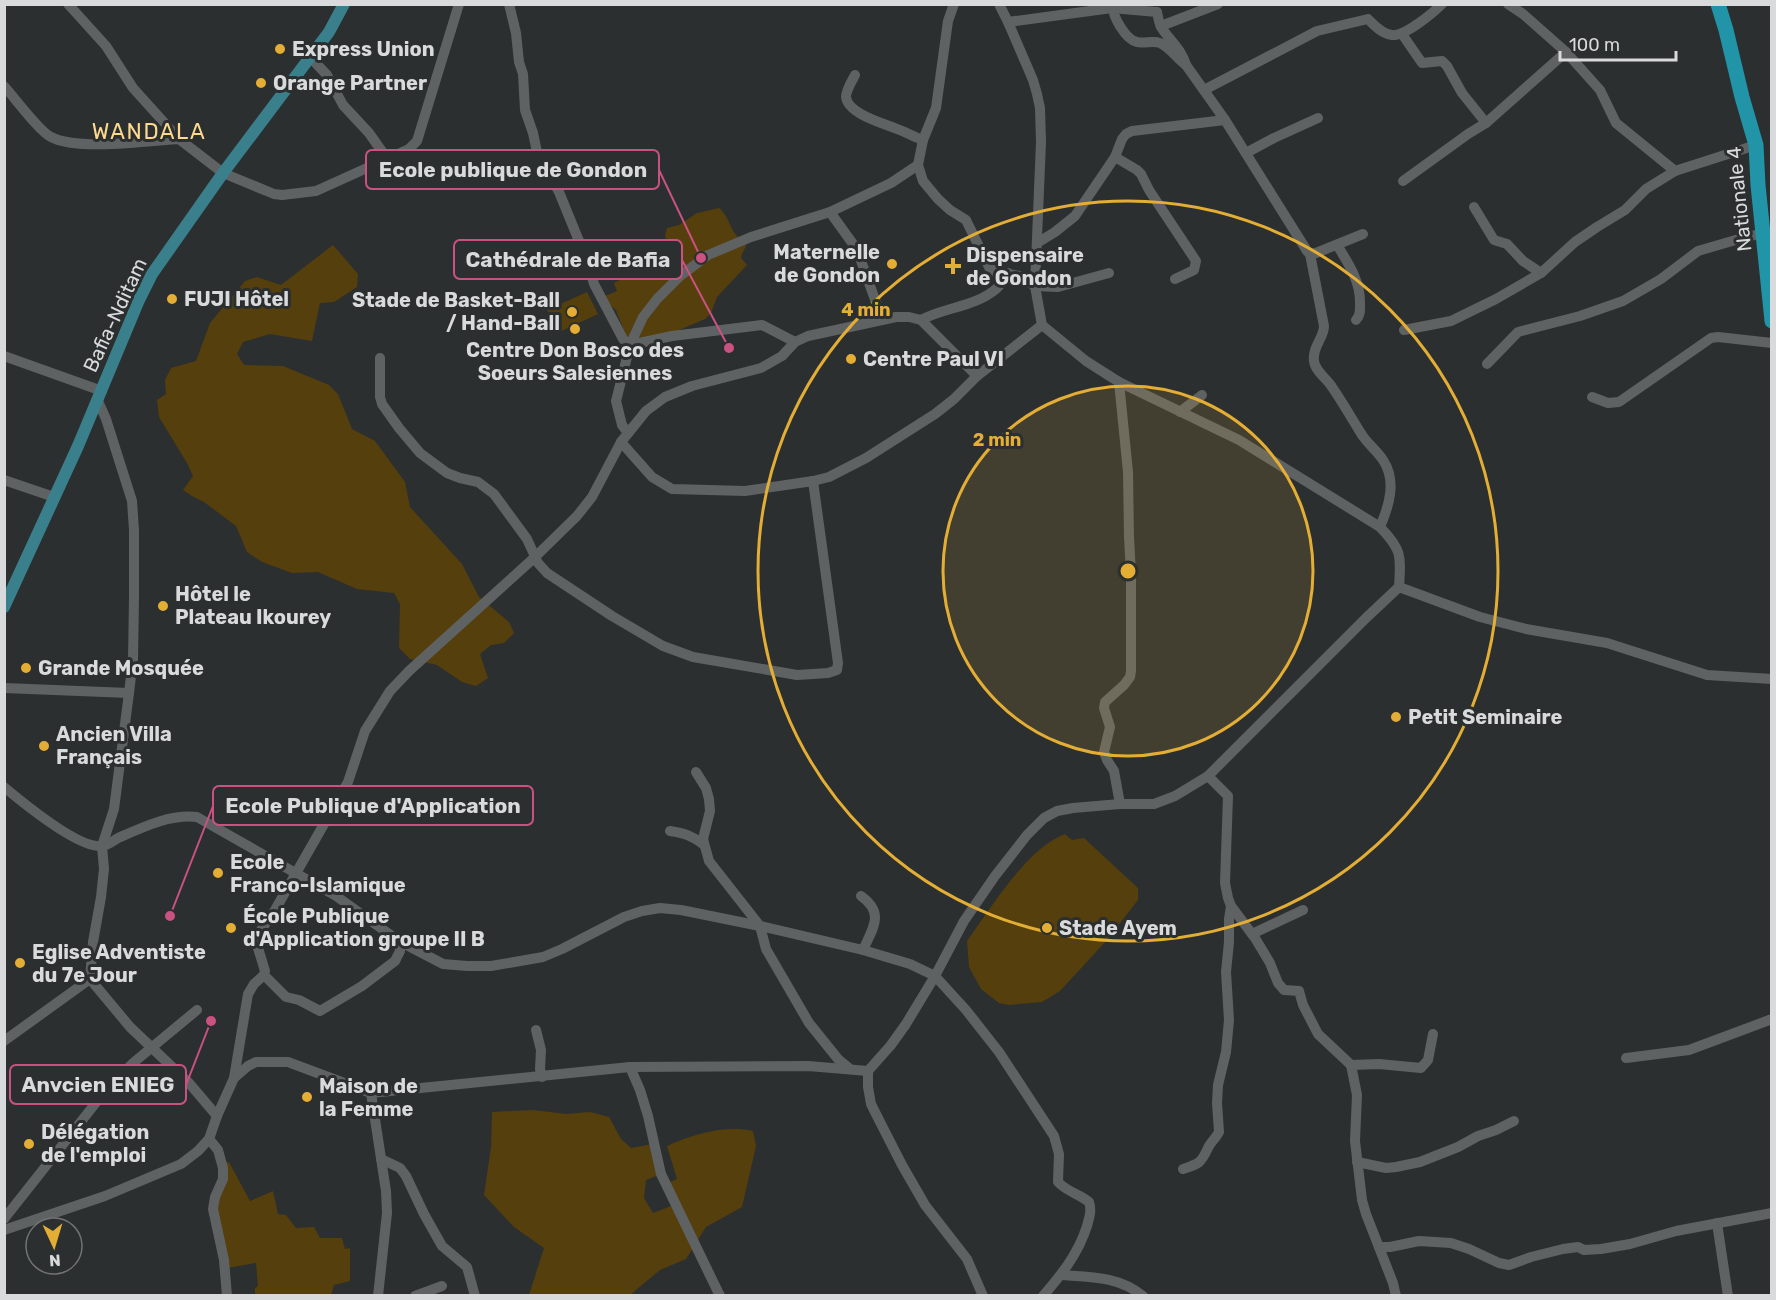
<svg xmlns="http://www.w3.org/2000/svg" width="1776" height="1300" font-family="Rubik,sans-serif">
  <rect width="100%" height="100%" fill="#2c2f30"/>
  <!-- green -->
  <g fill="#553f0c">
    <path d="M719,208C728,215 729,226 736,235C739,239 743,241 746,246L742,254L741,258L747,265L717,297L711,313L705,319L651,342L626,336L616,310L603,299L605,296L617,291L614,283L656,262L660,263L661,267L666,273L679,263L665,236L667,228L679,225L697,213Z"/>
    <path d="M333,245L358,274L357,287L334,302L320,303L312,341L270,334L243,342L237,354L244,365L283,366L329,385L338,394L352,429L375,441L405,482L410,507L462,564L479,597L509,622L514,633L504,643L491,645L480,654L488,678L476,686L462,682L437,665L410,659L399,648L400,604L394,593L357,589L318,572L292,573L262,562L247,552L236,526L204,502L192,496L183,490L193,476L187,463L159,417L157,400L166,394L165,380L171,368L196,361L210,323L245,281L257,277L281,285Z"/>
    <path d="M587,292L598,314L557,333L547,310Z"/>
    <path d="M1065,834L1072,840L1084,838L1138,888V900L1107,940L1060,991L1042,1002L1009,1005L999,1003L981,989L969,967L967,941C992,907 1026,849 1065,834Z"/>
    <path d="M533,1110L566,1114L590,1112L609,1117L621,1139L631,1148L653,1144L661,1174L646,1180L644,1198L653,1213L674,1205L668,1183L677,1179L667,1146C694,1134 724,1125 753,1131L756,1146L742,1207L706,1227L686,1259L660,1270L630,1295H529L544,1248L514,1227L484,1195L491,1147L492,1112Z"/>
    <path d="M229,1162L250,1201L273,1191L278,1214L286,1215L296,1228L314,1227L320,1238H342L345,1249L350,1248V1281L334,1285L331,1295H255V1288L258,1286L256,1263L227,1268L216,1214L217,1198L224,1163Z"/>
  </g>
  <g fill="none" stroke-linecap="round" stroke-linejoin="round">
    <!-- minor -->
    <g stroke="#5f6263" stroke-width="10">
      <path d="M68,4L106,46L133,88L179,139L223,173L274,194L282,195L316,191L409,149L417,141L459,4"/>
      <path d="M509,4L516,33L519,62L523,74L525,110L533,133L537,152L559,192L588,263L594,284L623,339L630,345L672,336L762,325L795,342"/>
      <path d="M1113,4C1111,15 1126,40 1137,42C1144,44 1153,40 1160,43C1170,47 1177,59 1186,65"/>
      <path d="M1508,4L1523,14L1566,52L1600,90L1616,123L1675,171"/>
      <path d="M1008,22L1112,8L1157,12C1158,17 1159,23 1161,27C1170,41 1181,48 1186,65L1225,120L1307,251L1310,254L1316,253L1363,234"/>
      <path d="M1161,26L1218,4"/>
      <path d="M1402,34L1422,63L1442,61L1447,66L1462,93L1486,123"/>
      <path d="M310,57L327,75L343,105L369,133L388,160"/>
      <path d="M855,75C852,81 846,90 846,97C848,114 883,123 897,129C906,132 914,137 923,140"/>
      <path d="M4,86C14,97 39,131 51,137C77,151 149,141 179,139"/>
      <path d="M1204,90L1317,31L1368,19C1374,25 1382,34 1392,35C1404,37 1433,13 1442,4"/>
      <path d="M1246,153L1274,138L1318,118"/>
      <path d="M1115,157L1137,170L1141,174L1149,190L1196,261L1194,270L1175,279"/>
      <path d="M918,165L923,181L938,199L950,210L966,220L989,267L994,271L1019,276L1035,286L1058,287L1109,273"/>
      <path d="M1403,181L1468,134L1486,123L1566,52"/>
      <path d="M1474,207L1494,240L1507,244L1523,261L1541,273"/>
      <path d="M830,212L853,244L860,258L882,319"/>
      <path d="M1037,243L1055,232L1075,216L1115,157L1122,139L1126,134L1132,131L1225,120"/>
      <path d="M1337,245C1348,263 1360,280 1360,302C1360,309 1361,315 1356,320"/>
      <path d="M1310,254L1324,326C1324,338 1312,347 1314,361C1315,371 1327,379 1332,387C1343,403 1352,419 1362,435C1368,444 1377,451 1383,460C1397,481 1389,506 1380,527"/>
      <path d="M921,320C945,307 975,307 996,289C1001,285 1004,278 1008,273"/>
      <path d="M1404,330L1451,321L1496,299L1541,273L1575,242L1597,227L1625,210L1646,189L1675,171L1756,145"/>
      <path d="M4,356L102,391"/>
      <path d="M380,358V397L382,404L399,428L420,453L447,473L460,478L478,482L494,494L527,539L538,563L547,573L612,616L663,646L693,657L797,675L828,673L837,670L838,663L813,481"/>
      <path d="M1487,364L1518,332L1580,316L1623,301L1661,279L1698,251L1739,239L1763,233"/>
      <path d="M1119,382L1128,472L1129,537L1131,575V671L1130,677L1124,685L1105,702L1104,708L1110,727L1104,752L1107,760L1114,771L1120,804"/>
      <path d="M1592,397L1608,403L1619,402L1711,338L1718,337L1772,343"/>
      <path d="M98,401L106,419L132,501L134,530V597L133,660L129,693L114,809L102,846L104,869L101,897L93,942L90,979L130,1027L189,1083L217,1116"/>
      <path d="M1180,412L1202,395"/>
      <path d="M628,433L622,425L616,401L630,345L643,317L657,299L680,276L708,255L751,237L830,212L891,183L918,165L923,140L936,108L948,21L954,4"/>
      <path d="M621,442L652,477L672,489L745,491L813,481L829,477L866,458L935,414L954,399L977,376"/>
      <path d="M4,480L54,497"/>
      <path d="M1399,587L1480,617L1526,629L1607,643L1707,675L1772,679"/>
      <path d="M4,688L129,693"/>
      <path d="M696,772L706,788L709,799L710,811L703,839L709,861L760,926L766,949L809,1023L838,1059L849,1068"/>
      <path d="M1208,776L1228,796L1225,883L1228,898L1231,906L1255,938L1270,963L1278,983L1284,990L1299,991L1303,1005L1318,1034L1351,1065L1357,1095L1355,1141L1362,1200L1366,1214L1393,1283L1396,1296"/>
      <path d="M4,787C22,802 79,849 102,846C107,846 113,841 118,838C143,827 170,814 197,817L336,896L399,941L443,964L467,966H491L543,957L562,949L624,917L642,911L660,908L681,910L760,926L863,950L910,964L935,976L966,1010L999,1052L1054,1136L1059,1154L1058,1182C1067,1192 1080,1194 1089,1202C1092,1211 1089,1218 1087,1226C1078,1254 1062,1274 1043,1296"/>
      <path d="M670,831C684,833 693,836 704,845"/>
      <path d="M861,896C885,913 873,928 863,950"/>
      <path d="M1252,934L1303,910"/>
      <path d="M399,941L400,951L395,961L362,986L320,1011L299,1000L286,997L264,975L265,971L258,948L257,936L275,910L348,782L365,731L390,691L409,671L534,558L577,516L592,497L621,442L646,411L665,397L692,386L761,368L782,356L795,342L808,336L896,317H909L921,320L977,376L1042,325"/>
      <path d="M536,1030L541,1050L540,1069L542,1077"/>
      <path d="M4,1041L90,979"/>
      <path d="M1626,1058L1689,1050L1772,1019"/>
      <path d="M1351,1065L1379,1064L1421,1068L1428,1060L1433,1034"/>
      <path d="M630,1067L640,1090L648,1116L661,1174L720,1296"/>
      <path d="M234,1078L248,994L254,984L264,975"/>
      <path d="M371,1093L386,1191L387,1213L378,1296"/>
      <path d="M209,1139L218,1150L223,1168V1179L215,1197L213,1209L224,1260L227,1296"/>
      <path d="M381,1159L400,1168L406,1176L424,1214L442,1246L467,1267L475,1296"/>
      <path d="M1357,1162L1386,1168L1396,1167L1420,1162L1458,1147L1478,1136L1496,1130L1514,1121"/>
      <path d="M1183,1169C1199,1164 1201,1163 1208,1148C1210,1143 1216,1138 1219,1132L1217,1103L1218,1085L1226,1052L1229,1020L1226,972L1229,942V919L1231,906"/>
      <path d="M4,1219L102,1095L133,1063L197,1010"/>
      <path d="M1717,1223L1728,1296"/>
      <path d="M4,1230L105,1196L181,1164L198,1151L209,1139L217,1116L234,1078L248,1066L256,1062H288L371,1093L630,1067L808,1066L868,1071"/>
      <path d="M1379,1247H1390L1419,1241L1451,1243L1469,1249L1499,1263L1509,1265L1531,1257L1563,1249L1578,1247L1584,1250L1601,1249L1630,1244L1676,1231L1772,1213"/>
      <path d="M1061,1275C1090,1277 1119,1276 1143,1296"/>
      <path d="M415,1296L442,1286"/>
      <path d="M983,1296L967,1259L925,1205L902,1165L878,1118L871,1104L868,1087V1071L891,1045L906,1024L935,976L964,921L995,876L1027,835L1044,818L1057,811L1073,808L1120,804H1154L1175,796L1208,776L1366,618L1399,587C1401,555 1402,550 1380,527L1239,440L1119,382L1086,361L1042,325L1035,286L1041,142L1040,108L1037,94L1033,80L1008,22L999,4"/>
    </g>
    <!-- major -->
    <path stroke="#3a808c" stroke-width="12" d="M4,607L78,446L139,300L152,274L223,173L329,32L344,4"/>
    <!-- highway -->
    <path stroke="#2194a8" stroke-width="15" d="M1718,4L1726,30L1742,97L1756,145L1758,185L1772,321"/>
  </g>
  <!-- distance rings -->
  <circle cx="1128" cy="571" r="185" fill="#e4ae35" fill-opacity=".12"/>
  <g fill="none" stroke="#e4ae35" stroke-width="3">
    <circle cx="1128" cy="571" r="185"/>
    <circle cx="1128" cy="571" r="370"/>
  </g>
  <!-- markers -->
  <g fill="#e4ae35" stroke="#2c2f30" stroke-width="2">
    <circle cx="280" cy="49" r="6"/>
    <circle cx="261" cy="83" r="6"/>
    <circle cx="892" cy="264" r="6"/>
    <path d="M950 257h6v6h6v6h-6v6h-6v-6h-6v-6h6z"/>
    <circle cx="172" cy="299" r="6"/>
    <circle cx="572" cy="312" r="6"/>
    <circle cx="575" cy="329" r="6"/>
    <circle cx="851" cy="359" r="6"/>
    <circle cx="163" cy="606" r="6"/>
    <circle cx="26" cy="668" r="6"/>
    <circle cx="1396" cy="717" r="6"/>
    <circle cx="44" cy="746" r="6"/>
    <circle cx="218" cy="873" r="6"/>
    <circle cx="231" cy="928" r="6"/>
    <circle cx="1047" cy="928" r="6"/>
    <circle cx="20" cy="963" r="6"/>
    <circle cx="307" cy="1097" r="6"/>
    <circle cx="29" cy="1144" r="6"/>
  </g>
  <g text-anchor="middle" stroke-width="6" stroke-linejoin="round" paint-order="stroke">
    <!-- poi labels -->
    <g font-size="20" font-weight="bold" fill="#d9dadb" stroke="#2c2f30" text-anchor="start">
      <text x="292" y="56">Express Union</text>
      <text x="273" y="90">Orange Partner</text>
      <text x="880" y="259" text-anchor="end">Maternelle<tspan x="880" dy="23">de Gondon</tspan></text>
      <text x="966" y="262">Dispensaire<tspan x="966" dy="23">de Gondon</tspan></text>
      <text x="184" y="306">FUJI Hôtel</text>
      <text x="560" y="307" text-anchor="end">Stade de Basket-Ball<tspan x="560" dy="23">/ Hand-Ball</tspan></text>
      <text x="575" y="357" text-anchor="middle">Centre Don Bosco des<tspan x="575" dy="23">Soeurs Salesiennes</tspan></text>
      <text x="863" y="366">Centre Paul VI</text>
      <text x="175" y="601">Hôtel le<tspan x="175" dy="23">Plateau Ikourey</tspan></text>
      <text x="38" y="675">Grande Mosquée</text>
      <text x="1408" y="724">Petit Seminaire</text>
      <text x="56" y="741">Ancien Villa<tspan x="56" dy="23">Français</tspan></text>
      <text x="230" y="869">Ecole<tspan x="230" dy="23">Franco-Islamique</tspan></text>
      <text x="243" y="923">École Publique<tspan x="243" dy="23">d'Application groupe II B</tspan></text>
      <text x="1059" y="935">Stade Ayem</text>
      <text x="32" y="959">Eglise Adventiste<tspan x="32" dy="23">du 7e Jour</tspan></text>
      <text x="319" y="1093">Maison de<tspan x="319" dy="23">la Femme</tspan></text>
      <text x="41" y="1139">Délégation<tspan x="41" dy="23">de l'emploi</tspan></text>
    </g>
    <!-- street labels -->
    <g font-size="20" fill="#d9dadb" stroke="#2c2f30">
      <text transform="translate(1739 199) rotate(-96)" y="7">Nationale 4</text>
      <text transform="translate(115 315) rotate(-65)" y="7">Bafia-Nditam</text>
    </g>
    <!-- quarter labels -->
    <g font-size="22" letter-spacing="1.5" fill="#fdd88f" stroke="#2c2f30">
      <text x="149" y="139">WANDALA</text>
    </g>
  </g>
  <circle cx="1128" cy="571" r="9" fill="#e4ae35" stroke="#2c2f30" stroke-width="3"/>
  <g font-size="18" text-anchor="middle" font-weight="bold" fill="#e4ae35" stroke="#2c2f30" stroke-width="6" stroke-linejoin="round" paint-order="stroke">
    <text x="866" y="316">4 min</text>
    <text x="997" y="446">2 min</text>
  </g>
  <!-- callouts -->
  <path fill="none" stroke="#c95281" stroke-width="2" d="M701 258L659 170M729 348L682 260M170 916L213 806M211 1021L186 1085"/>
  <g fill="#c95281" stroke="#2c2f30" stroke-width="2">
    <circle cx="701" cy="258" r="6"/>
    <circle cx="729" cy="348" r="6"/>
    <circle cx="170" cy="916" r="6"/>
    <circle cx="211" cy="1021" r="6"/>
  </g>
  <g fill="#2c2f30" stroke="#c95281" stroke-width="2">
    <rect x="366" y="150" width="293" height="39" rx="6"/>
    <rect x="454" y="240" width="228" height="39" rx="6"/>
    <rect x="213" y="786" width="320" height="39" rx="6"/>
    <rect x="10" y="1065" width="176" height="39" rx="6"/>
  </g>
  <g font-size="21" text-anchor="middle" font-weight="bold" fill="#d9dadb">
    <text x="513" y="177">Ecole publique de Gondon</text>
    <text x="568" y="267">Cathédrale de Bafia</text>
    <text x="373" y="813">Ecole Publique d'Application</text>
    <text x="98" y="1092">Anvcien ENIEG</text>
  </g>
  <!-- border -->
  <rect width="1776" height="1300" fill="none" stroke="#d9dadb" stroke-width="12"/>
  <!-- north arrow -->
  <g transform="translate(54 1246) rotate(176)"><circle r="28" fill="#2c2f30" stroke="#717374" stroke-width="1.5"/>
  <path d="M0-4.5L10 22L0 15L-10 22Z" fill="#e4ae35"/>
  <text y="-9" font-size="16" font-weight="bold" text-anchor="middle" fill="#d9dadb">N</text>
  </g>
  <!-- scale -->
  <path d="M1560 51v9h116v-9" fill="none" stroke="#d9dadb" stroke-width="3"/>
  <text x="1569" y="51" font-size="18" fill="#d9dadb" stroke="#2c2f30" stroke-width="4.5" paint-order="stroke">100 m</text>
</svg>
